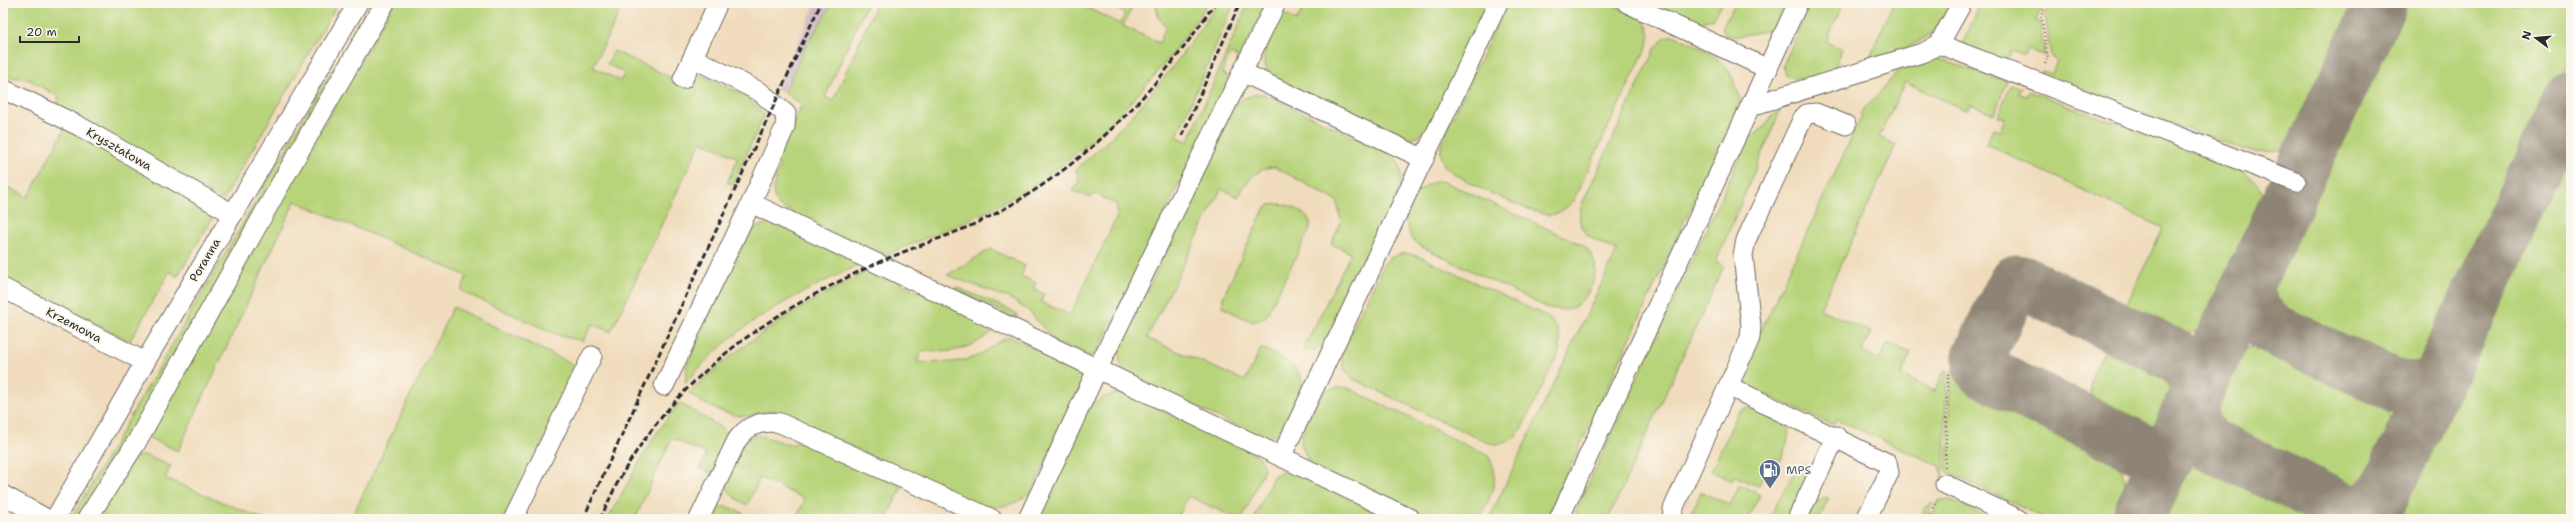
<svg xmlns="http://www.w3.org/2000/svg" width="2574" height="522" font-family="'Shantell Sans',sans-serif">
  <rect width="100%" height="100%" fill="#fbf7ec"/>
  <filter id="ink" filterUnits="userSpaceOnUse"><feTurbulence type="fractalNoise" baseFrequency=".025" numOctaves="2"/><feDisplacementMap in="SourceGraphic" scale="8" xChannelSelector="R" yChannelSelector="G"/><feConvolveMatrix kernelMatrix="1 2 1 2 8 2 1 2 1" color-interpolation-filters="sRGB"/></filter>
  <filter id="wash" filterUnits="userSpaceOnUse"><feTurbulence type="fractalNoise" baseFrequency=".012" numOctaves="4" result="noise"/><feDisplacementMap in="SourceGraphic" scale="16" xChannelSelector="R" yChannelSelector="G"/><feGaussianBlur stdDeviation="0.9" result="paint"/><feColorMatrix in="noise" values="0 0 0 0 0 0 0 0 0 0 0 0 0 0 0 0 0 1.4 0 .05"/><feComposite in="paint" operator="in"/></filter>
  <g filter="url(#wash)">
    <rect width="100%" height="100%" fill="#f0dcbc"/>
    <!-- industrial -->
    <path fill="#d2bdc8" d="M816,3H833L805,47L784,93L776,90Z"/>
    <!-- green -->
    <g fill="#b8d47a" stroke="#728052">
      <path d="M3,3H338L223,200L57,106L59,97L28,79L3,76Z"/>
      <path d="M371,3H381L156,394L79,519H71Z"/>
      <path d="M394,3H624L593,67L620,81L625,73L607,64L614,51L687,85L694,72L746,96L764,115L733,184L727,183L738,158L701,141L611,332L592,324L583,341L560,336L461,291L467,276L295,201L178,451L149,438L262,232Z"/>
      <path d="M833,3H867L825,97L833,101L877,3H1077L1120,24L1125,13L1105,3H1134L1123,26L1159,43L1166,27L1158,17L1156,3H1208C1155,85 1083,161 995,207C959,226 919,240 881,257L779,206C769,191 774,181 780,166L776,164L802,104L784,93L805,47Z"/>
      <path d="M1218,3H1234L1177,136L1188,142L1248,3H1266L1240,58L1230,54L1222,73L1231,78L1095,355L1091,356L1056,343L1029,311L1009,298L947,275L991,249L1025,266L1021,276L1036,283L1033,289L1044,294L1041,302L1070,315L1119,212H1115L1117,205L1096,194L1090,197L1073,191L1079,181L1076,169C1133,122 1177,64 1218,3Z"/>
      <path d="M1306,3H1489L1428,129L1418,137L1403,139L1273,80C1254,57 1270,35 1280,11L1296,21Z"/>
      <path d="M1507,3H1609L1642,19L1648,28L1649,42L1573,201C1566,208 1559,215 1549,215C1535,215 1451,177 1444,165C1440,157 1440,147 1443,138Z"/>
      <path d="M1652,3H1723L1712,19L1698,23Z"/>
      <path d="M1735,3H1786L1774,29L1735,37L1726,35L1722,29Z"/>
      <path d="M1811,3H1843L1826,42L1842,49L1834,71C1817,76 1803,84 1786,75L1783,66Z"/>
      <path d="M1893,3H1951C1933,45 1907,47 1868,61Z"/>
      <path d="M1981,3H2045L2036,20L2040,23L2045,56L2027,49L2024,55L2012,50L2005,64L1962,45Z"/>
      <path d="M2050,3H2361L2295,143L2287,149L2255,153L2039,77L2042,71L2052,74L2057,61L2051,57L2045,14Z"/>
      <path d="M2401,3H2571V56L2428,360L2396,370L2278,315L2268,285Z"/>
      <path d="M1673,35C1700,47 1724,55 1735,84C1737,90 1740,96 1740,102L1546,519H1489L1617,251C1595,239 1572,236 1582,204L1655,49L1664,38Z"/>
      <path d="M1931,57L2007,81L1994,114L1971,104L1967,111L1905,82L1879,137L1896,145L1820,309L1871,332L1862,352L1879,360L1887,343L1911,353L1901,375L1935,391L1945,369L1947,370L1943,482L1940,466L1836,419L1833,425L1737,382L1862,115L1860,114L1902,67L1921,65Z"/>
      <path d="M2011,84L2021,88L2019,93L2027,96L2029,91L2238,168C2252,176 2263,190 2265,206L2208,327L2178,337L2123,311L2163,228L1986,144L1993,129L2000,131L2005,118L1998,116Z"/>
      <path d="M1256,94H1264L1388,153C1401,161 1403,171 1401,186L1329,337L1313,351L1303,350L1351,253L1331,244L1341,222L1337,201L1275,167C1256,167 1246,183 1238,197L1221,189L1147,338L1245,381L1261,348C1317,373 1307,383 1283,431L1265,439L1129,376C1120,366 1118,360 1120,347L1237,104L1243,99Z"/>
      <path d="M1780,111L1716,262L1724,266L1608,519H1576V511L1749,137L1760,131L1772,116Z"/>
      <path d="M65,128L217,211L177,277L170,271L130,341L3,278V185L28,197Z"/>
      <path d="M2571,140V519H2392Z"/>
      <path d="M1438,181L1445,182L1583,245C1586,249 1591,253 1593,257C1601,274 1587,302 1571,308C1562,311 1554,309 1546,307L1418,245C1395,225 1410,187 1438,181Z"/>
      <path d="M1278,204C1293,205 1300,209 1310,221V229L1265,318L1252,322L1222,307L1223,297L1264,209L1269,205Z"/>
      <path d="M771,222L860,264C789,299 737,321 685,384L687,364L748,235L754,228Z"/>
      <path d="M1403,253L1418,256L1544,315C1558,324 1562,336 1559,352L1521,430C1513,442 1500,447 1486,442L1353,379L1344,369L1341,352L1384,264L1390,258Z"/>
      <path d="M871,269L996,329C970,349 955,354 922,351L917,362C938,363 963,364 981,354C992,347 998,340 1010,337L1085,372L1086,374L1032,491C1013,508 995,510 971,503L776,411C764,410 757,415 746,416C731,418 699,403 689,393C743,340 804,304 871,269Z"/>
      <path d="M956,287L1013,311L1017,315L1016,318L955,290Z"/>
      <path d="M453,307L581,368L504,519H351Z"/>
      <path d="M2267,342L2383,397L2395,428L2371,479L2340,491L2223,435L2212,406L2238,352Z"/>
      <path d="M2108,344L2163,369L2172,402L2153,440L2097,412C2080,387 2097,368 2108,344Z"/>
      <path d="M1951,372L2105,444C2127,469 2131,489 2117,519H2046L1946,471Z"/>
      <path d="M1337,387L1348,388L1487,455C1503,475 1490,499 1478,519H1421L1324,472L1309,462L1301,444L1302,433L1317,401L1327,390Z"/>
      <path d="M1119,393H1126L1259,456L1264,469L1244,515L1236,518L1188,496L1177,519H1035L1090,406L1106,396Z"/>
      <path d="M679,403L722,428L729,436L713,474L700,468L706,454L672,438L635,519H608L651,441Z"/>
      <path d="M1750,408L1786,425L1790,432L1781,461L1774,458L1758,486L1734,476L1732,481L1711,471L1738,413L1744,409Z"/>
      <path d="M756,434L790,445L804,440L902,487L886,519H796L805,499L760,478L747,505C737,499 728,495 726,483L743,442Z"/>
      <path d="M144,455L171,466L165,478L263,519H92L135,457Z"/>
      <path d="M2211,461L2327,517L2328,519H2159L2181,472Z"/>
      <path d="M1802,464L1809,465L1810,472L1787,519H1768L1794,473Z"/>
      <path d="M1288,470L1390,519H1254L1274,475Z"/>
      <path d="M1740,484L1760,495L1747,519H1693L1692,511L1701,492L1730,505Z"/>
      <path d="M1824,497L1829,498L1819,519H1807L1814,503Z"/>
      <path d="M1949,499L1991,519H1930L1939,500Z"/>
      <path d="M1933,502L1925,519H1920L1924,509Z"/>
      <path d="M717,507H728L743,513L741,519H707Z"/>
    </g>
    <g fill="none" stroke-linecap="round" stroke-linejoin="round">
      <!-- taxiway -->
      <g stroke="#8e8474" stroke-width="53">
        <path d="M2247,287L2254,311L2270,328L2398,387L2419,388L2438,379"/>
        <path d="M2191,404L2194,425L2208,444L2346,509C2362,512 2372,505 2384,493"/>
        <path d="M2165,460L1985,373L1979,366V356L2013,285L2016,281L2022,282L2178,357C2193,369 2197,381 2193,400"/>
        <path d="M2137,519L2381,3"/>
        <path d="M2372,519L2571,97"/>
      </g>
    </g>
  </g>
  <g filter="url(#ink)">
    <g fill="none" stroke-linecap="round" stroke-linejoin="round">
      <!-- minor casing -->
      <g stroke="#70695e" stroke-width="21">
        <g id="minor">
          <path d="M1627,3L1768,69"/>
          <path d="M1939,44L2296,182"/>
          <path d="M693,58L760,92L786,114L785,127L751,203"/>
          <path d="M1242,72L1424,159"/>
          <path d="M683,79L718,3"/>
          <path d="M3,89L79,126L233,214"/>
          <path d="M1751,106L1925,52L1939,44L1962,3"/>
          <path d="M3,288L145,362"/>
          <path d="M664,386L751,203L1411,519"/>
          <path d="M1728,386L1887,463L1889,473L1866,519"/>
          <path d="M1281,457L1498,3"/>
          <path d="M1945,484L2018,519"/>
          <path d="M3,495L47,519"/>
          <path d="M55,519L145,362L358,3"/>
          <path d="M87,519L136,443L281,183L385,3"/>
          <path d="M513,519L592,356"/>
          <path d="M699,519L737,440C748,425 761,420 780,423L992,519"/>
          <path d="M1028,519L1097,370L1276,3"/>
          <path d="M1559,519L1798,3"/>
          <path d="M1672,519L1673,509L1750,338L1751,326L1743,255L1746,240L1803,118L1807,114L1816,113L1846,125"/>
          <path d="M1797,519L1836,436"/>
        </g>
      </g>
      <!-- path -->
      <g stroke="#70695e" stroke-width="2.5" stroke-dasharray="1 3" stroke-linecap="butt">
        <path d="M2045,64L2048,57L2041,15L2047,3"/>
        <path d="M1945,467L1948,371"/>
        <path d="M1928,519L1937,501"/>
      </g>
      <!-- minor -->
      <use href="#minor" stroke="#fff" stroke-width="19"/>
      <!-- rail -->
      <g stroke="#2b2b2b" stroke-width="3" stroke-dasharray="6 3" stroke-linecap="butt">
        <path d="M1182,136L1240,3"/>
        <path d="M583,519L821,3"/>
        <path d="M600,519C608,503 615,486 624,471C685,369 770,313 875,264C914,246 955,235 993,215C1088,164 1156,92 1215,3"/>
      </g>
    </g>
  </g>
  <!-- icons -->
  <defs>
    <g id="fuel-pin" transform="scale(1.15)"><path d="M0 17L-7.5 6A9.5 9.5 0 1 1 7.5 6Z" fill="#5c6f8a" stroke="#fbf7ec"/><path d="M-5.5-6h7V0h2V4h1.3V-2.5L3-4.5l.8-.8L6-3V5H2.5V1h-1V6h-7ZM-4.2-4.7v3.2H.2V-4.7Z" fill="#fff"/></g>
  </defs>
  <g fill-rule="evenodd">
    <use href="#fuel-pin" x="1770" y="470"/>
  </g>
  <g text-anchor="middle" stroke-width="4" stroke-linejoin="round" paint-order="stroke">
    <!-- street labels -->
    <g font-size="12" fill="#2b2b2b" stroke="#fbf7ec">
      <text transform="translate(119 149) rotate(30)" y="4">Kryształowa</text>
      <text transform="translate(205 260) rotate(-59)" y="4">Poranna</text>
      <text transform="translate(74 325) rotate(28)" y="4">Krzemowa</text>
    </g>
    <!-- service labels -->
    <g font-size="12" fill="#4e5e75" stroke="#fbf7ec" text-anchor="start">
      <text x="1786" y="474">MPS</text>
    </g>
  </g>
  <!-- margin -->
  <rect width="2574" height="522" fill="none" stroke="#fbf7ec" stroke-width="16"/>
  <!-- north arrow -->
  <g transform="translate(2536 38) rotate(286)" stroke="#fbf7ec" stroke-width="3" paint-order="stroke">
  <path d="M0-3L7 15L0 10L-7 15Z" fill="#2b2b2b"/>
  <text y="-6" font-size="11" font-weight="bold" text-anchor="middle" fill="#2b2b2b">N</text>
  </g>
  <!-- scale -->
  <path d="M20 36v6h59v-6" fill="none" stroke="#2b2b2b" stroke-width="2"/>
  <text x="26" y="36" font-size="12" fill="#2b2b2b" stroke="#fbf7ec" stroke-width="3" paint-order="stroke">20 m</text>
</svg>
